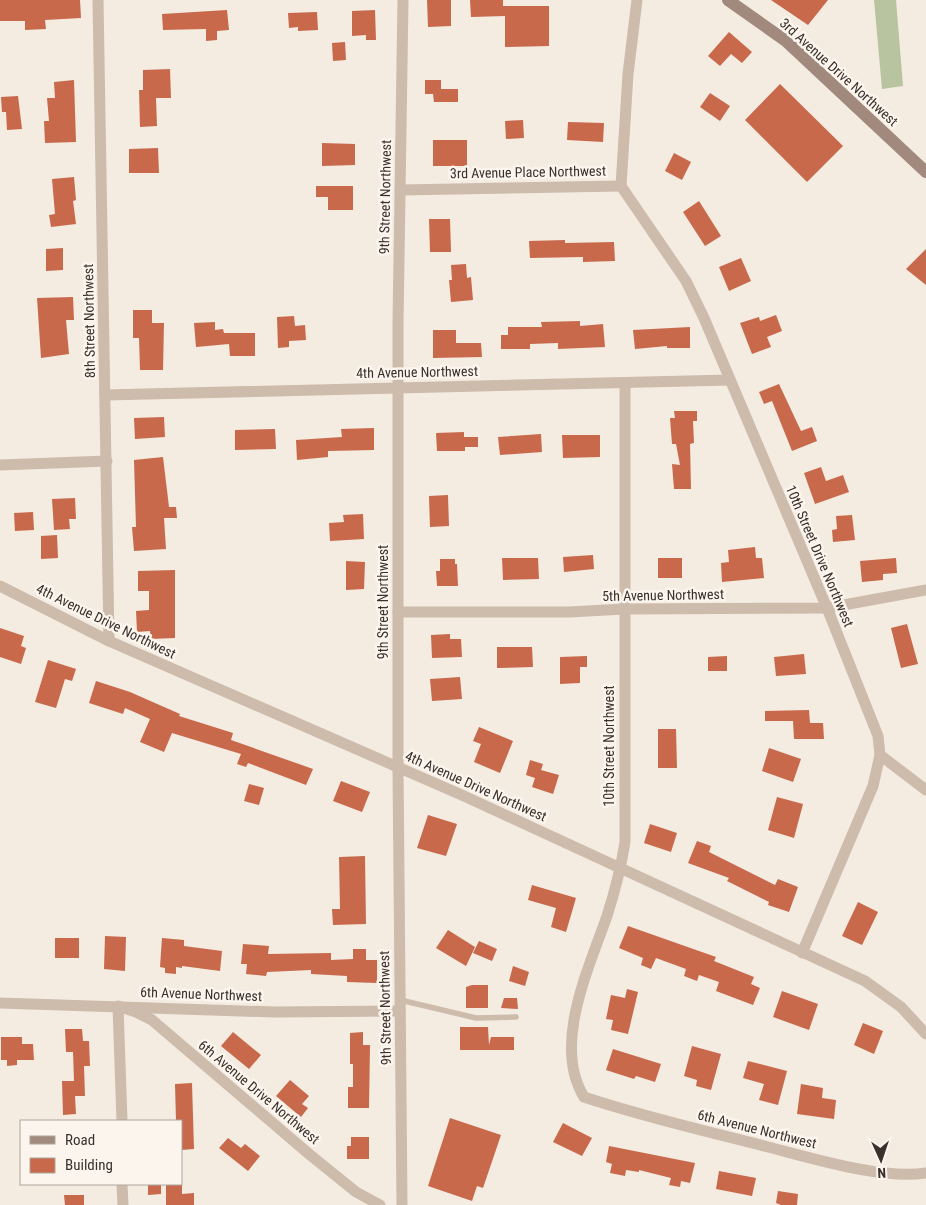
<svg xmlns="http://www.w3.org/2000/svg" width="926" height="1205" font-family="'Roboto Condensed',sans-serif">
  <rect width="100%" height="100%" fill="#f4ebe1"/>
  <!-- green -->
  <path fill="#b8c4a0" d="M874,0H896L903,86L882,89Z"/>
  <!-- building -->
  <g fill="#c8694b">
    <path d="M0,0H80L81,18L45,20L46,29L25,30V21H0Z"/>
    <path d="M427,0H451V26L428,27Z"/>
    <path d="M470,0H503V6H549V46L505,47V16L471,17Z"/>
    <path d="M771,0H828L808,25Z"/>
    <path d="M227,10L229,30L217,31V40L206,41V29L163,30L162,14Z"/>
    <path d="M375,10L376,40H366V35L352,36V11Z"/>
    <path d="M317,12L318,30L298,31V27L289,28L288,13Z"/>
    <path d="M729,32L752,52L742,63L731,54L720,66L708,56Z"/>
    <path d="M345,42L346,60L333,61L332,43Z"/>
    <path d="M170,69L171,98H156L157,126L140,127L139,90H143V70Z"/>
    <path d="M74,80L76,142L45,143L44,121H49L47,98H55L54,82Z"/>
    <path d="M425,80H441V89H458V102H434L433,94H425Z"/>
    <path d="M780,84L843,146L807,182L745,120Z"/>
    <path d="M710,93L730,106L720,121L700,107Z"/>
    <path d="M18,96L22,129L7,130L6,112H2L1,97Z"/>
    <path d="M523,120L524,138L506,139L505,121Z"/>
    <path d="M568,122L604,123L603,142L567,140Z"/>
    <rect x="433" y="140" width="34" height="26"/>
    <path d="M322,143L355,144V165L322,166Z"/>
    <path d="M158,148L159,173H129V149Z"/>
    <path d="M674,153L691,162L682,180L665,171Z"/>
    <path d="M74,177L76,200L73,201L76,224L51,227L49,215L55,214L52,179Z"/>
    <path d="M316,186H353V210H328V197H316Z"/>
    <path d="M699,201L721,236L705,246L683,212Z"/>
    <path d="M429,219H450L451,252H430Z"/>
    <path d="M565,240V243L614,242L615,261L583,262V257L530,258L529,241Z"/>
    <path d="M63,248V270L46,271V249Z"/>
    <path d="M926,249V285L906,269Z"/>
    <path d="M741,258L751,281L729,291L719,267Z"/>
    <path d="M466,264L467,278L471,277L473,300L451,302L449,280H452L451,265Z"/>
    <path d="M73,297L74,320H66L69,354L41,358L37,298Z"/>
    <path d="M133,310H152V323H164L163,370H140L139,338H133Z"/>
    <path d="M776,315L782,331L767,337L771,347L752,354L740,323L759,317L760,321Z"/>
    <path d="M294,316L295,326L305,325L306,340L289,341V347L278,348L277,317Z"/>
    <path d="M580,321V326L603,324L605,347L558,349V343L530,344V349H501V335H508V327H542L541,322Z"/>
    <path d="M215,322V330L223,329L224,333H255V356H230L229,344L196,347L194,323Z"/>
    <path d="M690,327V348H667V346L635,349L633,330Z"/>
    <path d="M433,330H456V343H481L482,357L433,358Z"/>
    <path d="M779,384L801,431L812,427L817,441L792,451L772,401L764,404L759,392Z"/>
    <path d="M674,411H697V421H693L694,443L690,444L691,489H674L672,464L680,465L676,444H672L670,418H675Z"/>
    <path d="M164,417L165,437L135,439L134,418Z"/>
    <path d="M374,428V450L328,451V457L297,460L296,440L342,437L341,429Z"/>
    <path d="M275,429L276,449L235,450V430Z"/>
    <path d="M464,432V437H478V447H465V451H437L436,433Z"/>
    <path d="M541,434L542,452L500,455L498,437Z"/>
    <path d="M562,435H600V457L563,458Z"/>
    <path d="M163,457L169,507H176L177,518H164L166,549L134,551L132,527H136L134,460Z"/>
    <path d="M821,467L826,481L843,475L849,492L815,504L804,473Z"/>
    <path d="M448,495L449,526L430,527L429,496Z"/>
    <path d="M75,498L76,519H69L70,529L54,530L52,499Z"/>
    <path d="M33,512L34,530L15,531L14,513Z"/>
    <path d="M363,514L364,539L330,541L329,523L344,522L343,515Z"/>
    <path d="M852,515L855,540L833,542L832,530L837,529L836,516Z"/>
    <path d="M57,535L58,558L41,559V536Z"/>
    <path d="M755,547L756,558H762L764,578L722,582L721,563L729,562L728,550Z"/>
    <path d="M593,555L594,569L564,572L563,557Z"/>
    <path d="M502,558H538L539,579L503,580Z"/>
    <rect x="658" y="558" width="24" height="20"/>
    <path d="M896,558L897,573L883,574V580L862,582L860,561Z"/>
    <path d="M440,559H455V564H457L458,586H437L436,571H440Z"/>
    <path d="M346,561L365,562L364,589L346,590Z"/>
    <path d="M175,570V638L150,639V631L137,632L136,611L149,610V591H138V571Z"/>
    <path d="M907,624L918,664L901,668L891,628Z"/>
    <path d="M0,628L24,636L21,646L26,648L21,664L0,657Z"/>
    <path d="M450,634V639H461L462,657L432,658L431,635Z"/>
    <path d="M497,647H532L533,667L497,668Z"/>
    <path d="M804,654L806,674L776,676L774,657Z"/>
    <path d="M587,656V667H580V683L560,684V657Z"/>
    <path d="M727,656V671H708V657Z"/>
    <path d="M48,660L76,669L72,681L65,679L56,708L35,702Z"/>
    <path d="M460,677L462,699L432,701L430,679Z"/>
    <path d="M96,681L130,692L180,714L179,716L233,733L231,740L313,769L306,785L248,763L246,767L237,764L241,754L172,733L164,752L140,742L150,719L125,708L123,714L89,703Z"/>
    <path d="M809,710L810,723H823L824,739H794L793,721H765V711Z"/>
    <path d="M479,727L513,741L500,773L474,762L481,744L473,741Z"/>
    <path d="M658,729H676L677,768H658Z"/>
    <path d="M769,748L801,759L793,782L762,771Z"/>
    <path d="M530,760L543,764L541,770L559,775L553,794L532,787L535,778L526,775Z"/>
    <path d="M341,781L370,792L362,812L333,801Z"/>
    <path d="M249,784L264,788L259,805L244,801Z"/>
    <path d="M777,797L803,804L794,838L768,830Z"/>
    <path d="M428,815L457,824L446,856L417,848Z"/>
    <path d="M650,824L677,833L671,852L644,843Z"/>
    <path d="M697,841L711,846L709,852L775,885L778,879L798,887L789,912L768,905L769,902L727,881L729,878L688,863Z"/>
    <path d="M365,856L366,924L333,925L332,909H340L339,857Z"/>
    <path d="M532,885L576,898L566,932L551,927L556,908L528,900Z"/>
    <path d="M858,902L878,912L862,945L842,936Z"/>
    <path d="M628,926L716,957L714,961L754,977L751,984L760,988L753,1005L716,991L719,982L699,975L697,981L684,976L686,969L656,958L651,969L641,965L643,958L619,948Z"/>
    <path d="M448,930L475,947L466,966L436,948Z"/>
    <path d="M105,936L126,937L125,971L104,969Z"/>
    <rect x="55" y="938" width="24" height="20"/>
    <path d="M162,938L184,940V946L222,951L220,971L182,966V968L176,967V974L165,973V968L160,967Z"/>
    <path d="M479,941L497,949L492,961L473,953Z"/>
    <path d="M243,944L269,946L268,954L331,953V960L353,959V949H366V960H377V983L347,982V976L311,974V970L267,972L266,976L246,974L247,964H241Z"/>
    <path d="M513,966L529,972L525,986L509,981Z"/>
    <path d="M472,985H488V1008H466V987Z"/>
    <path d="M627,989L638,992L628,1034L611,1030L613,1020L606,1019L611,995L625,998Z"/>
    <path d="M782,991L818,1004L809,1030L773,1017Z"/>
    <path d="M504,998H517L518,1009L501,1008Z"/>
    <path d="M863,1023L883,1031L874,1054L854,1045Z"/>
    <path d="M460,1027H488L489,1045L491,1037H514V1050H460Z"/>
    <path d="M65,1029H82L83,1041H89L90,1066H84L85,1096H75L76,1114L63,1115L62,1081H74L73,1052H66Z"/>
    <path d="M233,1032L261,1055L249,1069L221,1046Z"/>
    <path d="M363,1032V1045H370L369,1108H348V1087H353V1064H350V1033Z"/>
    <path d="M1,1037H22V1044H33L34,1060H17V1065L7,1066V1060H1Z"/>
    <path d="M692,1046L721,1054L711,1090L696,1086L697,1080L684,1076Z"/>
    <path d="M613,1049L661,1064L655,1082L636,1076L634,1079L606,1070Z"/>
    <path d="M748,1061L787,1071L778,1105L759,1100L764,1084L743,1078Z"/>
    <path d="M290,1080L309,1096L302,1104L308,1108L301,1117L276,1096Z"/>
    <path d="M192,1083L194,1149L181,1150V1121H176L175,1084Z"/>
    <path d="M801,1084L823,1088L822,1098L836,1100L834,1119L797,1114Z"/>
    <path d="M450,1118L501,1135L483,1188L477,1186L472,1201L428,1186Z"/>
    <path d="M563,1123L592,1138L582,1156L553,1142Z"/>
    <path d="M351,1137H369V1159H347V1146H351Z"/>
    <path d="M228,1138L241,1148L245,1144L260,1156L248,1171L219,1148Z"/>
    <path d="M609,1146L695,1163L690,1183L681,1181L680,1187L669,1185L671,1178L639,1170V1172L626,1170L625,1176L610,1173L612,1164L606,1162Z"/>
    <path d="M719,1171L756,1178L752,1196L716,1189Z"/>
    <path d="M148,1184H161V1194L148,1195Z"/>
    <path d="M166,1185H182V1194L194,1193V1205H166Z"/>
    <path d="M778,1191L798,1194L797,1205H781L776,1203Z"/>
    <path d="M64,1195H84V1205H65Z"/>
  </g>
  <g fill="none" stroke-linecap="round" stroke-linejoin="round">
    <!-- service -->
    <path stroke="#cdbbac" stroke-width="5.5" d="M400,1000L476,1018L516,1017"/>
    <!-- minor -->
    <g stroke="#cdbbac" stroke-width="11">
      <path d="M98,0L109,641"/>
      <path d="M621,186L686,281L704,318L827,608L878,736L880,755L873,786L802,953"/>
      <path d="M621,186L628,74L637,0"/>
      <path d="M400,190L621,186"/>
      <path d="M625,384V842C621,867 615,891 607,916C589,968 552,1045 584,1097C644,1117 706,1131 768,1147C811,1158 883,1180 926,1173"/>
      <path d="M105,395L730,380"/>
      <path d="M0,465L107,461"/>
      <path d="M0,586L109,641L464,796L865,981L901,1007L926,1034"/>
      <path d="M398,612H569L624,609L827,608L926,590"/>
      <path d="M880,755L926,790"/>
      <path d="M0,1003L275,1012L400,1011"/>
      <path d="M122,1121L118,1006L136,1012L152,1020L309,1154L356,1192L380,1205"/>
      <path d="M122,1184L123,1205"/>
      <path d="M402,1205L398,768V323L403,0"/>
    </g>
    <!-- secondary -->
    <path stroke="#a18a7d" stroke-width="12" d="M728,0L786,41L926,172"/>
  </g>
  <g text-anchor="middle" stroke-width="5" stroke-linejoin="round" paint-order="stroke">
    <!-- street labels -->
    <g font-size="14" fill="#3b302b" stroke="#fbf5ee">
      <text transform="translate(839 72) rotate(42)" y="5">3rd Avenue Drive Northwest</text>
      <text transform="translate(528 172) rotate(-1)" y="5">3rd Avenue Place Northwest</text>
      <text transform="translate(385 197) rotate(-89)" y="5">9th Street Northwest</text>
      <text transform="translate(89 321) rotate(-91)" y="5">8th Street Northwest</text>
      <text transform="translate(417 372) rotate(-1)" y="5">4th Avenue Northwest</text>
      <text transform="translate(820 556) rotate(67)" y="5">10th Street Drive Northwest</text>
      <text transform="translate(663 595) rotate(-1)" y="5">5th Avenue Northwest</text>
      <text transform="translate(383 602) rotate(-90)" y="5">9th Street Northwest</text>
      <text transform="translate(106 621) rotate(26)" y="5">4th Avenue Drive Northwest</text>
      <text transform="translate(609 746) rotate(-90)" y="5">10th Street Northwest</text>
      <text transform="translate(476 786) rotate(24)" y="5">4th Avenue Drive Northwest</text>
      <text transform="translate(201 994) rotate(2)" y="5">6th Avenue Northwest</text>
      <text transform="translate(385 1008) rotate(-91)" y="5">9th Street Northwest</text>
      <text transform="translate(259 1092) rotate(40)" y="5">6th Avenue Drive Northwest</text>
      <text transform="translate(757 1129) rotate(14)" y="5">6th Avenue Northwest</text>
    </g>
  </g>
  <!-- legend -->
  <rect x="20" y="1120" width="162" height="65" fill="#fbf5ee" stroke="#aea6a0"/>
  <rect x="30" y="1136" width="25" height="8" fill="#a18a7d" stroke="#aea6a0"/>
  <text x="65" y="1145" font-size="15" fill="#3b302b">Road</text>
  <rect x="30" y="1158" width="25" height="15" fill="#c8694b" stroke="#aea6a0"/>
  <text x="65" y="1170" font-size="15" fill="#3b302b">Building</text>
  <!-- north arrow -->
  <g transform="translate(881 1160) rotate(177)" stroke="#fbf5ee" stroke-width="4" paint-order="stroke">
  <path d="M0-4L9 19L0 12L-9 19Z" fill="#3b302b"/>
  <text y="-8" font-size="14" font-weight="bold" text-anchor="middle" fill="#3b302b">N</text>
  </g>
</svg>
